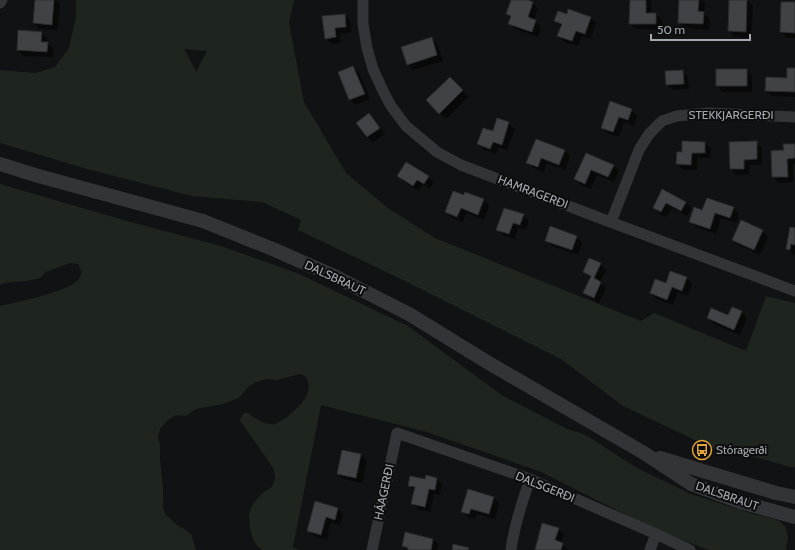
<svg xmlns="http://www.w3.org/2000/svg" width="795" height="550" font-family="Cabin,sans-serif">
  <rect width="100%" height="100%" fill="#111213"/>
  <!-- green -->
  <g fill="#1e251f" fill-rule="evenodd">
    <path d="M76,0H294L289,23L304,102L346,173L388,208L435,238L641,321L654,313L746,351L766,296L795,303V467H790L742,453L718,451L623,406L561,359L401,279L298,230L301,220L262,202L192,196L87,169L0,143V70L35,73L55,67L69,48L76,16ZM184,49L207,51L196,72V71Z"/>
    <path d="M0,184L127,221L221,246L297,273L408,326L503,396L567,429L584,434L637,468L691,494L750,513L778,520L785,526L788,537L786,550H709L656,530L541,472L427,432L321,405L293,547L299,550H262C260,548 257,546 255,543C251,537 249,522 249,515C250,506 262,491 271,488C276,479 276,477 273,468L240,420L242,415L246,412C254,417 264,426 275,424C279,423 284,419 288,416C299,407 315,393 306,377L300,374L277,380L267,379L256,382L248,387L239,398L223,404L196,409L186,416L176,415L168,420L160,429L158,437L160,445V459L163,489V507L165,514L177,525L186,530L191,534L196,550H0V306C17,302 67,292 78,280C80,278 81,274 82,272L78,264L70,263L46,272L40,278L27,281L14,282L4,283L0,285Z"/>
  </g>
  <!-- shadow -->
  <g fill="#0007">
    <path d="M36,0H56L60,4L58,30L40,29L34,23Z"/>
    <path d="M512,0H525L533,3L538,8L534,20L541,27L538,37L515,29L509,23L511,18L507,14Z"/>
    <path d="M631,0H651V14H656L662,20L661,30L636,29L630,24Z"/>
    <path d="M680,0H701L705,3L704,13L710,19L709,30L685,28L679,22Z"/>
    <path d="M730,0H747L753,6L751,38L734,37L729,31Z"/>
    <path d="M795,3V38H787L781,32Z"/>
    <path d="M345,15L350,21L352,32L340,34L341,43L332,44L326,38Z"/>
    <path d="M567,15L590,17L596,23L591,39L582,36L578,46L564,42L559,36L562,27L555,21Z"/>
    <path d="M41,33L47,38V43L53,49V57L23,56L18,50Z"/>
    <path d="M431,38L437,44L443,61L413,70L408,64Z"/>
    <path d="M353,67L359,73L370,99L356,105L350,100Z"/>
    <path d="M795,69V97L772,96L766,91L788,79Z"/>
    <path d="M747,70L752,76V92H723L717,86Z"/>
    <path d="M682,71L688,77L689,89L673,90L667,85Z"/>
    <path d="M450,78L468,97L446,119L428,100Z"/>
    <path d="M611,103L631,110L637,116L634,125L624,122L619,137L607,133L602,128Z"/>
    <path d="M369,115L375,120L385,134L373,142L367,137L357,123Z"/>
    <path d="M498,119L509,123L515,129L507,150L498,147L496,154L484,150L478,144L494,132Z"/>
    <path d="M536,140L565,151L570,157L565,170L547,163L544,172L533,168L528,163Z"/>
    <path d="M756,142L762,148V165H749V174L737,175L731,169Z"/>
    <path d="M705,143L711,148L710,158H697V170H683L677,164L683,153Z"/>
    <path d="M795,145V164H793V182L779,183L773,177L785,151Z"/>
    <path d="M587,154L613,166L619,171L614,182L597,175L591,189L581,185L575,179Z"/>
    <path d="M398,176L428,177L434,182L430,189L423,184L419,191L404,182Z"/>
    <path d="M663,191L685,202L691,208L687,216L672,208L667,217L660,214L654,208Z"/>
    <path d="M466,194L484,200L489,206L484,220L466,213L463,222L452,218L446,212L465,197Z"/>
    <path d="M733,208L739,214L736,223L721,218L716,234L696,227L690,221L703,211Z"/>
    <path d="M523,215L529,221L526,230L518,228L515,239L503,235L498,230Z"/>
    <path d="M551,228L577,237L582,243L578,255L552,246L546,240Z"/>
    <path d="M795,229V255L793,254L787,248Z"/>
    <path d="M762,231L768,237L760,255L739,245L733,239Z"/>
    <path d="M600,264L606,270L600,282L606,288L599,303L590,298L584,293L591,278L584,272Z"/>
    <path d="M671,272L687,278L692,284L688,296L678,292L673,305L657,299L651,293L666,284Z"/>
    <path d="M733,308L742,312L747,318L740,335L714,324L708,318L729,316Z"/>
    <path d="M343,451L361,455L367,461L362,483L344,479L338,474Z"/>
    <path d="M437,479L442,484L440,495L434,494L430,512L418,509L412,504L415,491L409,485L425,480Z"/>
    <path d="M494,498L499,503L495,519L477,514L475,519L468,517L462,511Z"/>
    <path d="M316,503L337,508L343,514L340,525L331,522L327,540L314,536L308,531Z"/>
    <path d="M558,529L564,534L561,543L568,550H536Z"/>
    <path d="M433,539L439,545L437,550H407L403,546Z"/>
  </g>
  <!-- building -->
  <g fill="#414246" stroke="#2c2c2f">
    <path d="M35,0H54L52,25L33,23Z"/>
    <path d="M511,0H528L533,2L528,17L536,20L532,32L508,24L511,16L506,14Z"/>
    <path d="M630,0H646V13H656V24H629Z"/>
    <path d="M679,0H699L698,11L704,12L703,24L678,23Z"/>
    <path d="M729,0H747L746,32L728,31Z"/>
    <path d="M781,2H795V33L780,32Z"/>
    <path d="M568,9L591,17L585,34L576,31L572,41L557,36L562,24L554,21L558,11L567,14Z"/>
    <path d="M345,14L346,27L335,28L336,37L325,39L322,16Z"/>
    <path d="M18,30L42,32L41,42H48L47,52L17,50Z"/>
    <path d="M432,37L437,55L407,65L401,47Z"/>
    <path d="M353,66L365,94L349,100L338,72Z"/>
    <path d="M787,68H795V92L765,91L766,77L787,78Z"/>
    <rect x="716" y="69" width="31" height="17"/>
    <path d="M683,70L684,84L666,85L665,71Z"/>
    <path d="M450,77L463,90L439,114L426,100Z"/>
    <path d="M610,101L632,109L628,120L619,117L613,132L601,128Z"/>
    <path d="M369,113L380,128L367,137L356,123Z"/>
    <path d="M497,118L509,122L502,145L493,142L490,149L477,144L483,128L493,131Z"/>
    <path d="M536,139L565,150L559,165L541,158L538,167L526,163Z"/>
    <path d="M682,141L705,142V153H692L691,165L676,164L677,152H682Z"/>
    <path d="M757,141V159L744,160V169H730L729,142Z"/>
    <path d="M783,144H795V158L787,159L788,177H772L771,151L784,150Z"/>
    <path d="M586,153L614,165L608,177L591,170L585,184L574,179Z"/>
    <path d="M406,162L429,176L424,184L417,180L413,186L397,176Z"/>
    <path d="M662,189L686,202L681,211L666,203L661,212L653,208Z"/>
    <path d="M453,191L464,195L465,192L484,199L478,215L461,208L457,217L445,212Z"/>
    <path d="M707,198L734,207L730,218L715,213L710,229L689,222L694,207L702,210Z"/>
    <path d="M504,208L524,214L520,225L513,223L509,234L496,230Z"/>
    <path d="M741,220L763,230L754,250L732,240Z"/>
    <path d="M550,226L577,236L572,250L545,241Z"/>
    <path d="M790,227L795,228V245L791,244L790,250L786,249Z"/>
    <path d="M589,258L601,263L594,278L601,282L594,298L583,293L591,276L583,272Z"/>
    <path d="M670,271L687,277L682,291L672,287L667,300L650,293L655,279L666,283Z"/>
    <path d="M732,307L742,311L734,330L707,318L711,308L728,315Z"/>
    <path d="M342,450L361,454L356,478L337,474Z"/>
    <path d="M426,475L437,478L435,490L429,489L425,507L411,504L415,487L408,486L410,476L425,479Z"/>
    <path d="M468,489L494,497L489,514L471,509L469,514L461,512Z"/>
    <path d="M315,501L338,508L335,520L326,517L321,535L307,531Z"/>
    <path d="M542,523L559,528L555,540L563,543L561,550H535Z"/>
    <path d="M405,532L433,539L431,550H408V548L402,546Z"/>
    <path d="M453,544L469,548L468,550H452Z"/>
  </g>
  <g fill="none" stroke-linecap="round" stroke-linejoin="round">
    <!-- minor -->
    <g stroke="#333438" stroke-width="11">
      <path d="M363,0V24L367,48L373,69L383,91L391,106L406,126L437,152L461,165L605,220L795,291"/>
      <path d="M0,3L2,0"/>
      <path d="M611,222L639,150L649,134L662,121L677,116L708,113L795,117"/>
      <path d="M372,550L397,433L530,479L656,534L690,550"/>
      <path d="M511,550C514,526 522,502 530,479"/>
      <path d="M650,550L656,534"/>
    </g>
    <!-- tertiary -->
    <g stroke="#333438" stroke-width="14">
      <path d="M0,164L35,175L203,221L275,250L334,276L409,314L487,362L644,453L691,484L740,502L795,517"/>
      <path d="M660,458L776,493L795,497"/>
    </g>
  </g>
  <!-- icons -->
  <defs>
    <g id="bus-ring" transform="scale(1)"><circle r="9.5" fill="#0d0d0e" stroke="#e3a43a" stroke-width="1.5"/><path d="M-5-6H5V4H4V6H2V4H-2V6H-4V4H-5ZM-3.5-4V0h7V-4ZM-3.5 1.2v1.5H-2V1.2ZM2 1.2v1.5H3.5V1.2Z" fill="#e3a43a"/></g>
  </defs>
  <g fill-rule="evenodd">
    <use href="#bus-ring" x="702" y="450"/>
  </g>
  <g text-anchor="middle" stroke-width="4" stroke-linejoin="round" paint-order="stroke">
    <!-- street labels -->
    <g font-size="12" fill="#a4a9b2" stroke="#0d0d0e">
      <text x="731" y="119">STEKKJARGERÐI</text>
      <text transform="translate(533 192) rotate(21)" y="4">HAMRAGERÐI</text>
      <text transform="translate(335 278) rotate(25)" y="4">DALSBRAUT</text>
      <text transform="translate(545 487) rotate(22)" y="4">DALSGERÐI</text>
      <text transform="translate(384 492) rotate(-78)" y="4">HÁAGERÐI</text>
      <text transform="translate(727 496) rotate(19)" y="4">DALSBRAUT</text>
    </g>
    <!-- poi labels -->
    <g font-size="12" fill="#a4a9b2" stroke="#0d0d0e" text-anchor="start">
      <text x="716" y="454">Stóragerði</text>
    </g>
  </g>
  <!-- scale -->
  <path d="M651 34v6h99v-6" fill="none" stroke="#a4a9b2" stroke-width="2"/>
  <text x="657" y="34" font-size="12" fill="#a4a9b2" stroke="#0d0d0e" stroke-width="3" paint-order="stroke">50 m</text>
</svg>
